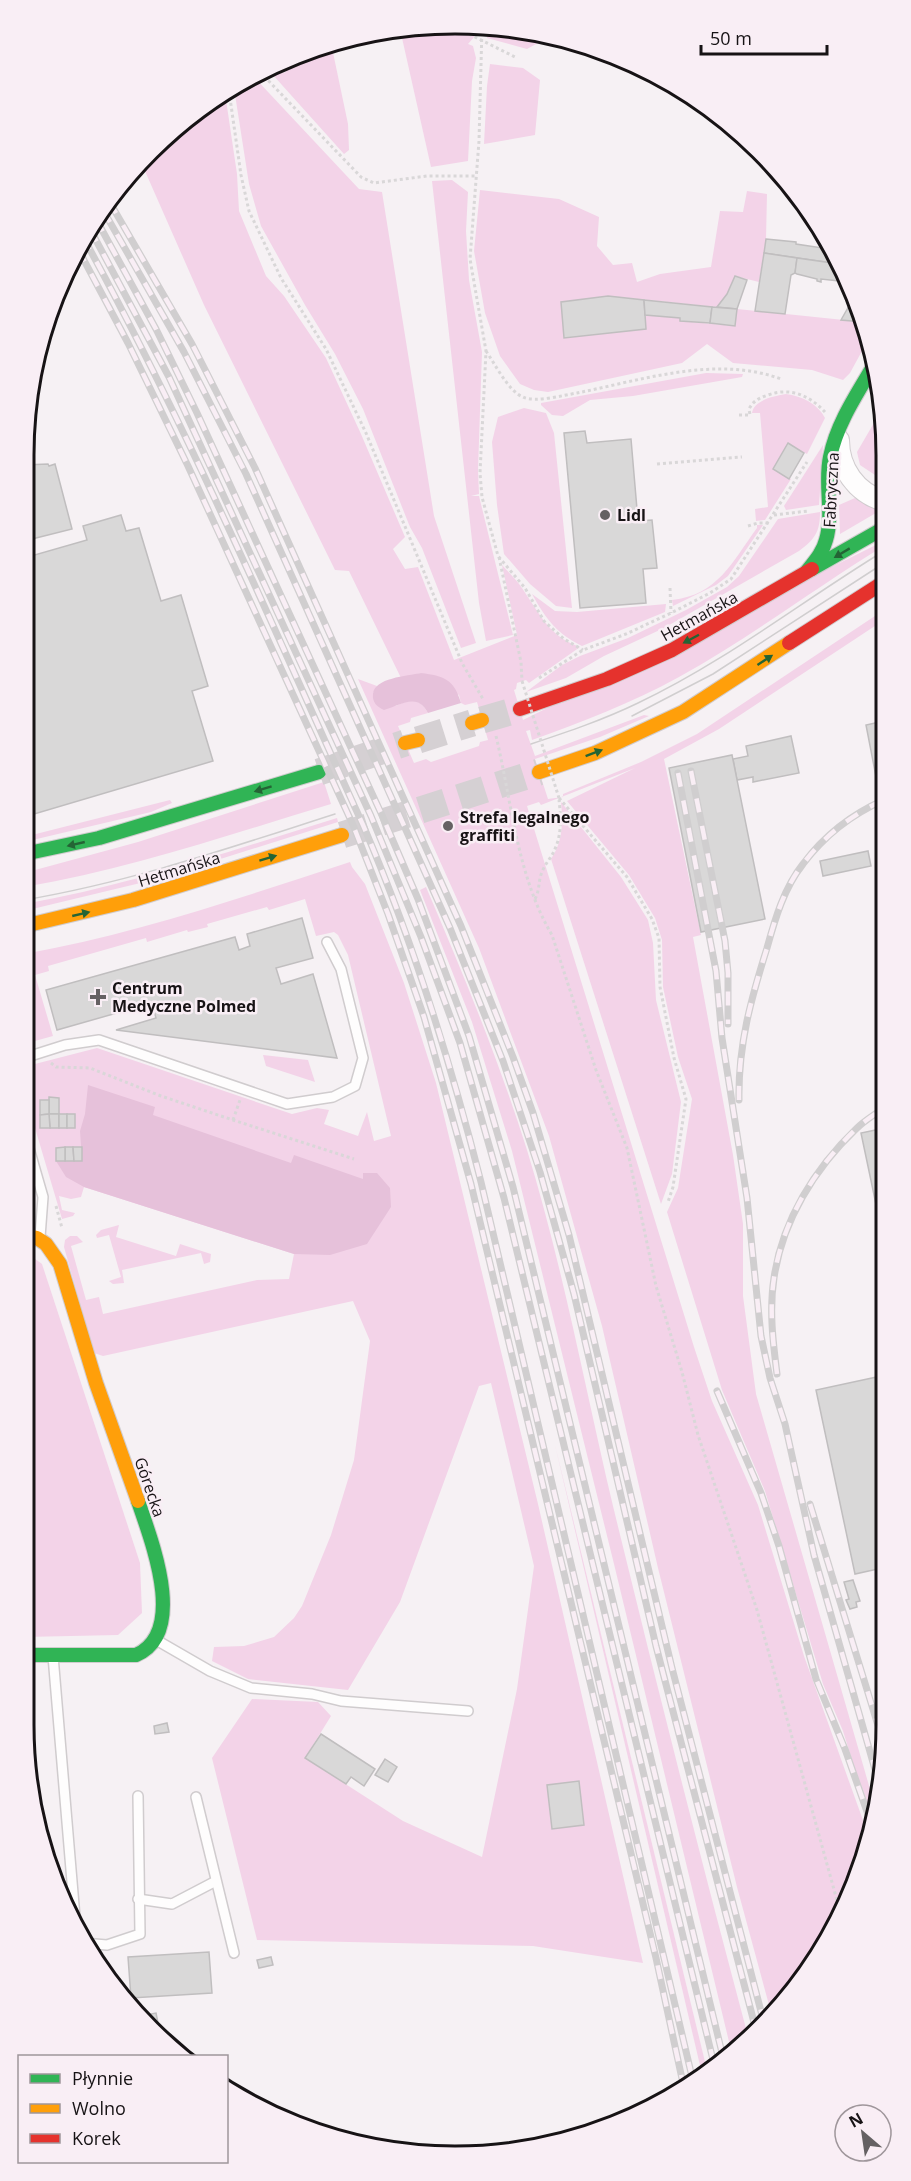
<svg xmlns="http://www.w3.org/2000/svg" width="911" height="2181" font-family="'Open Sans',sans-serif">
  <rect width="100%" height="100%" fill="#f6f1f4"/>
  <!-- green -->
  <g fill="#f3d3e8">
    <path d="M428,25L474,26V37L468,44L473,46L476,58L472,81L468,161L431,167L400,29Z"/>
    <path d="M488,27L512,28L545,35V39L527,49L487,38Z"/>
    <path d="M331,43L348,124L349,150L344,154L273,75L286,72L285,62H297L296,57Z"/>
    <path d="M490,64L523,68L540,80L535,135L484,144L487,86Z"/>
    <path d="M253,76L359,189L382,192L434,516L476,643L461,648L422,548L410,527L363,409L335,354L305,305L261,226L249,184L234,88Z"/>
    <path d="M225,93L237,174L239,211L266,276L284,296L326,358L361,434L405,537L393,549L405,569L418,567L454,660L517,635L502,565C509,573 518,581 524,591C541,616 549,636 580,647L529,683L526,680L517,683L516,689L514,690L523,720L884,541V546C815,588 750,638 679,677C632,703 582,722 532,740L530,730L526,731L535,756L644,715L649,716L600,737L535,759L548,799L563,797V794L641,762L697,734L884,610V620L719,729L664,759L701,935L693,937L733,1155L743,1224V1296L756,1394L874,1803L872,1816L856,1773L843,1731L823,1684L765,1491L722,1390L667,1212L678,1188L692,1099L678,1057L663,987L662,940L655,918L629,875L567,801L635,768L541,805L539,802L527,806L694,1347L712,1401L758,1505L804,1656L869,1837L864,1865L829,1941L780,2010L772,2016L737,1887L658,1568L602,1326L549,1136L479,948L358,679L377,686L373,693L396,706C410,699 420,698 428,713L411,718L410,722L398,726L414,763L426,759L431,762L479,746L480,742L488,740L477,702L465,705L461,703L459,695L421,673L401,678L349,571L335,570L204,305L141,162L193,113Z"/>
    <path d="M452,180L468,192L466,231L469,280L482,352L478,470L479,494L471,496H479L513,635L486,641L479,603L432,181Z"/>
    <path d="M480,190L559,199L599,217L597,246L613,265L632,263L637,282L660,274L711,267L720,211L743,212L747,191L767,194L766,239L759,282L735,276L727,294L717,307L608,296L561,302L564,338L646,329L645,315L680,318L681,321L735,326L737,309L863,322L868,340L850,373L843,380L812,370L733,363L707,344L682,363L548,392L534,390L520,384L500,356L485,313L474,251Z"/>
    <path d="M706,373L743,374L742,377L633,396L590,400L563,416L552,415L541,405V403Z"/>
    <path d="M786,394C802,396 818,404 825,418L807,454L788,444L773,469L791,479L765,520L756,521L755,509L768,507L760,413H752C754,400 774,396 786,394Z"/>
    <path d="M524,408L546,413L554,433L572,608L556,606L530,584L504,554L497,505L492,442L498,417Z"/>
    <path d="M882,415L883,475H875L860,465L857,452L878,416Z"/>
    <path d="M823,445L819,505L786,510L784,506Z"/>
    <path d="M855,498L881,510L840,534L839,505Z"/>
    <path d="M820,512C820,532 815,539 799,551L664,628L604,656L566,678L526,692L562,665L580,656L628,638L686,610L727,587L739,576L778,519Z"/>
    <path d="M757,525H763L728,576L716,585L673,606L672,600C718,595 732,562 757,528Z"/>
    <path d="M532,594L555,611L577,612L666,604L665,612L582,646C556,633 546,619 532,594Z"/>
    <path d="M324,782L331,804C228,835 130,869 24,887V873L138,842Z"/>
    <path d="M170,800L172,803L151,812L24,842V837Z"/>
    <path d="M561,802L621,877L648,920L653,943L656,1000L681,1102L672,1174L661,1204L551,859C563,842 563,822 561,802Z"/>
    <path d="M337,818L338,822L157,879L24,911V904C131,885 233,850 337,818Z"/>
    <path d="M350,862L352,867L365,884L404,983L436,1083L538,1504L643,1963L533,1946L257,1940L212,1758L252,1699L318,1702L331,1716L305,1758L403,1821L482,1857L517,1689L534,1566L491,1383L479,1386L400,1602L348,1690L248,1679L212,1661L214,1647L244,1646L274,1637L294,1618L302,1606L331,1535L354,1460L370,1341L353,1301L103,1356L94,1353L64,1247L65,1240L70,1236H77L83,1242L71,1246L86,1300L99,1297L103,1314L257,1280L289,1279L294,1254L84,1187L81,1197L71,1199L59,1196L62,1210L75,1213L73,1216L62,1219L24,1091V1070L31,1065L97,1048L292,1114L317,1108L329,1110L324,1124L358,1136L367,1112L374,1141L391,1136L348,955L338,935L334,932L316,936L305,899L269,910L267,907L207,924L208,927L188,932L187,930L147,942L146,938L48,966L49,971L35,975L53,1036L24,1044V954C135,934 243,897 350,862Z"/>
    <path d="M426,887C463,973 499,1061 527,1150C563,1267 585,1388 613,1506C656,1683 701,1860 748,2036L731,2050L614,1564L512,1151L472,1022L420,890Z"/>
    <path d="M263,1055L308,1060L315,1082L266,1066Z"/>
    <path d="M119,1225L116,1237L176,1256L180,1244L211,1254L210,1262L204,1264L201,1253L122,1270L124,1283L113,1284L109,1281L121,1277L109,1235L97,1238L96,1235L101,1230Z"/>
    <path d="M24,1251L42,1264L140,1563L142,1613L118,1635L24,1637Z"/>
    <path d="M555,1445L707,2070L702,2074Z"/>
  </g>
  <!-- forest -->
  <g fill="#e6c1da">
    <path d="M421,673C444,676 454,679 461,703L428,713C417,692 401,705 384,710C377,707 372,702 373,694C374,678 407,676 421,673Z"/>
    <path d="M88,1085L155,1107L153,1115L291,1163L294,1155L363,1179V1173H377L390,1188L391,1207L367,1244L330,1255L294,1254L84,1187L66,1177L56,1161L82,1160L80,1131L85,1114Z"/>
  </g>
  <!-- building -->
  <g fill="#d9d8d8" stroke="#c0bebf" stroke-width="1.5">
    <path d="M766,239L796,242V244L829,249V247L839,264L764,253Z"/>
    <path d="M764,253L797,258L795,273L791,275L785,314L755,311Z"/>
    <path d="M797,258L839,264L849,282L821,279V282L817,281V279L797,274L795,273Z"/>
    <path d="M735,276L747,280L737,309L717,307L727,294Z"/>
    <path d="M855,292L863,322L841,320L854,297Z"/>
    <path d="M608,296L644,300L646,329L564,338L561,302Z"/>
    <path d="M644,300L712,307L710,323L680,321V318L645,315Z"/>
    <path d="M712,307L737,309L735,326L710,323Z"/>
    <path d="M585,431L587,443L631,439L638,521L652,520L657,568L643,569L646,603L580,608L564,433Z"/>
    <path d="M788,443L804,453L789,479L773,469Z"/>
    <path d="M48,464L49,466L55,464L72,529L24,541V465Z"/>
    <path d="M121,515L126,531L139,528L161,601L181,595L208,686L192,691L213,761L24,817V558L87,540L83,526Z"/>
    <path d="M884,721V786L878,787L866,725Z"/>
    <path d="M791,736L799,773L753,782V777L737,780L733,759L748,756L746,746Z"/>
    <path d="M732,755L765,919L701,932L669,768Z"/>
    <path d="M868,851L871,866L823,876L820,861Z"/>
    <path d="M302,918L313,958L276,968L281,984L313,974L337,1058L116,1030L156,1018L152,1003L57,1030L46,990L235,937L239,950L250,946L247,934Z"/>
    <path d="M49,1097L59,1098V1114H49Z"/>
    <path d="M40,1100H49V1114L40,1115Z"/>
    <path d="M49,1114H59V1128H50Z"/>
    <path d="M49,1114L50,1128H40V1115Z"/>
    <rect x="59" y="1114" width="8" height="14"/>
    <rect x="67" y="1114" width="8" height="14"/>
    <path d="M885,1128L886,1252L861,1133Z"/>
    <path d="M65,1147H73L74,1161H65Z"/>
    <path d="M65,1147V1161H56V1148Z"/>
    <path d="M73,1147H82V1161H74Z"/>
    <path d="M886,1375L887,1567L855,1574L816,1390Z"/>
    <path d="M853,1580L860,1601L856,1602L857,1607L850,1609L846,1600L849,1599L844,1582Z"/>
    <path d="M167,1723L169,1732L155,1734L154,1726Z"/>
    <path d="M321,1734L375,1769L364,1786L351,1777L346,1784L305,1758Z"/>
    <path d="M385,1759L397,1767L388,1782L375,1775Z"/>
    <path d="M579,1781L584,1825L552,1829L547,1785Z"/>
    <path d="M209,1952L212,1993L131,1998L128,1957Z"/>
    <path d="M271,1957L273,1965L259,1968L257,1960Z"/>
    <path d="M156,2013L160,2033L140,2016Z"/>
  </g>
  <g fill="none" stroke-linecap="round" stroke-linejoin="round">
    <!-- secondary-tunnel -->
    <g stroke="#d5d0d3" stroke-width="27" stroke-dasharray="27 14" stroke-linecap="butt">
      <path d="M482,720L520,709"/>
      <path d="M418,740L472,723"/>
      <path d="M319,772L405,743"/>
      <path d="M342,835L539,772"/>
    </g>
    <!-- lane casing -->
    <g stroke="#d0ccce" stroke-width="12">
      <g id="lane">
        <path d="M24,1058L65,1045L99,1040L287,1104L333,1097L355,1086L363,1058L341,969L327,942"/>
        <path d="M24,1131L43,1197L40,1237"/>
        <path d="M158,1641L210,1671L251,1688L312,1694L341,1701L468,1711"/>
        <path d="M53,1656L76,1929"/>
        <path d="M196,1797L234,1953"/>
        <path d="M138,1899L172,1904L216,1881"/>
        <path d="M83,1943L107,1945L140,1934L138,1796"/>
      </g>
    </g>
    <!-- street casing -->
    <g stroke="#d0ccce" stroke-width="22">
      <path id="street" d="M839,440C839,468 856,493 884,501"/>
    </g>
    <!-- fast casing -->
    <g stroke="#d0ccce" stroke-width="16">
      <g id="fast">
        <path d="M812,569L884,528"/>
        <path d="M807,571C815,561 823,552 826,540C834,513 824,484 830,457C837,423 857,394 874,365"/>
        <path d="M24,854L99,838L319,772"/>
        <path d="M24,1655H136C188,1632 151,1540 138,1501"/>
      </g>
    </g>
    <!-- slow casing -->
    <g stroke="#d0ccce" stroke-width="16">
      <g id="slow">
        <path d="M472,723L482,720"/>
        <path d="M405,743L418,740"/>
        <path d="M539,772L595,753L683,712L789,643"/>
        <path d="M24,926L133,900L342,835"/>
        <path d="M24,1235L37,1238L46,1244L60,1264L96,1383L138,1501"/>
      </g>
    </g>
    <!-- jam casing -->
    <g stroke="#d0ccce" stroke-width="16">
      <g id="jam">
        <path d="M789,643L884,582"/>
        <path d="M520,709L607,679L672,650L812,569"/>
      </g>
    </g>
    <!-- path -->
    <g stroke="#d9d7d8" stroke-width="3" stroke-dasharray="3 3" stroke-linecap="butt">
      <path d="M453,26L515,57"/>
      <path d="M482,27L479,141L470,259L486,351L480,473L482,497L498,556L525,588L544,621L564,639L583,650"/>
      <path d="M260,72L361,177L374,183L427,176H475"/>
      <path d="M229,91L241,175L249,211L281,278L326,349L366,433L462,663L483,699"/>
      <path d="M486,351C495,364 509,392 523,397C535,403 564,395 577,393C642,380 716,355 781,379"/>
      <path d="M874,412L883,413"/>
      <path d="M739,415H750L749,409C753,401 759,398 768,395C790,387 809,395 825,412"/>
      <path d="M657,464L742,457"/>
      <path d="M774,515L808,511"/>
      <path d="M748,526L758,523H769"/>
      <path d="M499,557L521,662L522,681"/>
      <path d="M670,588L671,613"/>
      <path d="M539,678L583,650L626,634L671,613L710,593L731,579L807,462"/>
      <path d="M496,736C512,803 517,876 552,935L596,1070L627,1148L656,1286L682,1372L698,1435L757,1610L841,1915"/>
      <path d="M559,798L627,877L652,919L659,938L660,987L674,1058L686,1099L673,1187L668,1202"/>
      <path d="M535,899C540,890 538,881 542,872C545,864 551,858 554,851C562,835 561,818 559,800"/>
      <path d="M51,1063L56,1067L90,1068L161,1096L233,1120L354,1159"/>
      <path d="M24,1098L30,1119"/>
      <path d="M233,1120L240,1100"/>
      <path d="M56,1206L62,1228"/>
    </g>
    <!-- lane -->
    <use href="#lane" stroke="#fefdfd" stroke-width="9"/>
    <!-- street -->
    <use href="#street" stroke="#fefdfd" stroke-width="20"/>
    <!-- fast -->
    <use href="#fast" stroke="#30b455" stroke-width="14"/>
    <!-- slow -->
    <use href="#slow" stroke="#ff9f0a" stroke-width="14"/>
    <!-- jam -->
    <use href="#jam" stroke="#e5322d" stroke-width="14"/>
    <!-- tram -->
    <g stroke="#d0cecf" stroke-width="1.5">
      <path d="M632,716L713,674L884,563"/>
      <path d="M531,744C567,732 603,720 638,703C725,662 802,601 884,551"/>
      <path d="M24,900C131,882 232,847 335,814"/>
    </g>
    <!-- rail casing -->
    <g stroke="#d0cecf" stroke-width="7">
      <g id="rail">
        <path d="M109,201L192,344L255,468L461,926L513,1057L533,1113L569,1235L672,1668L764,2023"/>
        <path d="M103,210L184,352L246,474L450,928L503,1061L540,1172L574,1294L656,1646L756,2030"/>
        <path d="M96,219L156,329L197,413L381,813L418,899L469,1036L513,1187L723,2057"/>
        <path d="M90,229L169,377L371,816L421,937L460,1043L504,1198L714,2064"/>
        <path d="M83,237C188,428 273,627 363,825C413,941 450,1060 481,1182L693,2081"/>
        <path d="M78,249L128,343L188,466L353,825L388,914L424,1017L471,1184L656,1958L684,2088"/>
        <path d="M691,771L725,941L728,973V1024"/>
        <path d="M678,773L716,971L722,1038L747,1198L761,1336L770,1378L785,1424L814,1555L878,1780"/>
        <path d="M739,1100C738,1045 751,999 767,948C775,919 784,888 803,864C824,836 852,814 884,800"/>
        <path d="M777,1374C773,1342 769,1310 774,1278C782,1221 815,1168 856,1129C865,1120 876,1114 885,1107"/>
        <path d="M717,1391L761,1493L779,1546L816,1679L845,1749L871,1823"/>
        <path d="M810,1504L884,1745"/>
      </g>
    </g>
    <!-- rail -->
    <use href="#rail" stroke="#f9eef5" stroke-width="4.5" stroke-dasharray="14" stroke-linecap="butt"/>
    <!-- path-bridge -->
    <path stroke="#d9d7d8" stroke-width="3" stroke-dasharray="3 3" stroke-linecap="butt" d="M522,681L559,798"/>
  </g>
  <!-- one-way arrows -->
  <defs><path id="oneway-solid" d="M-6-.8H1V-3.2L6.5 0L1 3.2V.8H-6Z" transform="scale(1.5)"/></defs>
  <g fill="#246435">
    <use href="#oneway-solid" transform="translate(842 553) rotate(149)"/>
    <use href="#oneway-solid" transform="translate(691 639) rotate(152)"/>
    <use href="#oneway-solid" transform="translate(765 660) rotate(-33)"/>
    <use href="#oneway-solid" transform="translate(594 753) rotate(-21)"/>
    <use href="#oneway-solid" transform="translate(263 789) rotate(163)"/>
    <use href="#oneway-solid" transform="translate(76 844) rotate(167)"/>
    <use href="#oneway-solid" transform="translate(268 858) rotate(-17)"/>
    <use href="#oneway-solid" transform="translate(81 914) rotate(-13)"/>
  </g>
  <!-- markers -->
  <g fill="#656163" stroke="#f9eef5" stroke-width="2">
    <circle cx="605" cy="515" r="6"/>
    <circle cx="448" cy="826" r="6"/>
    <path d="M95 988h6v6h6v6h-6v6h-6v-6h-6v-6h6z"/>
  </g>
  <g text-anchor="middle" stroke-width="5" stroke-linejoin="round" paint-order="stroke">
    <!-- street labels -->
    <g font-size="16" fill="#171315" stroke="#f9eef5">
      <text transform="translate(831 490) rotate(-87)" y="6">Fabryczna</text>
      <text transform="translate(699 616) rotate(-29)" y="6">Hetmańska</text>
      <text transform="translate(179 869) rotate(-17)" y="6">Hetmańska</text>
      <text transform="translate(150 1487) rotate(71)" y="6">Górecka</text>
    </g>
    <!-- poi labels -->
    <g font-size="16" font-weight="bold" fill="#171315" stroke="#f9eef5" text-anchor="start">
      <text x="617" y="521">Lidl</text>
      <text x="460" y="823">Strefa legalnego<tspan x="460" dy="18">graffiti</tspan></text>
      <text x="112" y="994">Centrum<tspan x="112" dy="18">Medyczne Polmed</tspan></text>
    </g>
  </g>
  <!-- crop -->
  <path d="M0 0H911V2181H0ZM455 34H455A421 421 0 0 1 876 455V1725A421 421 0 0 1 455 2146H455A421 421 0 0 1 34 1725V455A421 421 0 0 1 455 34Z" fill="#f9eef5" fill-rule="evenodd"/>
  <path fill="none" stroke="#171315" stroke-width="3" d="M455 34H455A421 421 0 0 1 876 455V1725A421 421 0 0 1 455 2146H455A421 421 0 0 1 34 1725V455A421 421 0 0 1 455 34Z"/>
  <!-- legend -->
  <rect x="18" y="2055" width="210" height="108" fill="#f9eef5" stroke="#9f969b" stroke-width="1.5"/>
  <rect x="30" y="2074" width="30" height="9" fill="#30b455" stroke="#9f969b" stroke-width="1.5"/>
  <text x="72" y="2085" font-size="18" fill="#171315">Płynnie</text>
  <rect x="30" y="2104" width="30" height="9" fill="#ff9f0a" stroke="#9f969b" stroke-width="1.5"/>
  <text x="72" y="2115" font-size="18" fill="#171315">Wolno</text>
  <rect x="30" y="2134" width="30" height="9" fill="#e5322d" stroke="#9f969b" stroke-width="1.5"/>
  <text x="72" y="2145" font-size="18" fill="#171315">Korek</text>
  <!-- north arrow -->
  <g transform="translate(863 2133) rotate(331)"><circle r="28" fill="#f9eef5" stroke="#9f969b" stroke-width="1.5"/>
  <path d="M0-4.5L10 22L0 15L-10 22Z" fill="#656163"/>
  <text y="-9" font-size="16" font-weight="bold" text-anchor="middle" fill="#171315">N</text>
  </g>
  <!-- scale -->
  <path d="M701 45v9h126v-9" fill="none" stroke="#171315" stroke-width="3"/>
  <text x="710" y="45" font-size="18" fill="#171315" stroke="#f9eef5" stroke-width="4.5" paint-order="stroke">50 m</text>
</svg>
